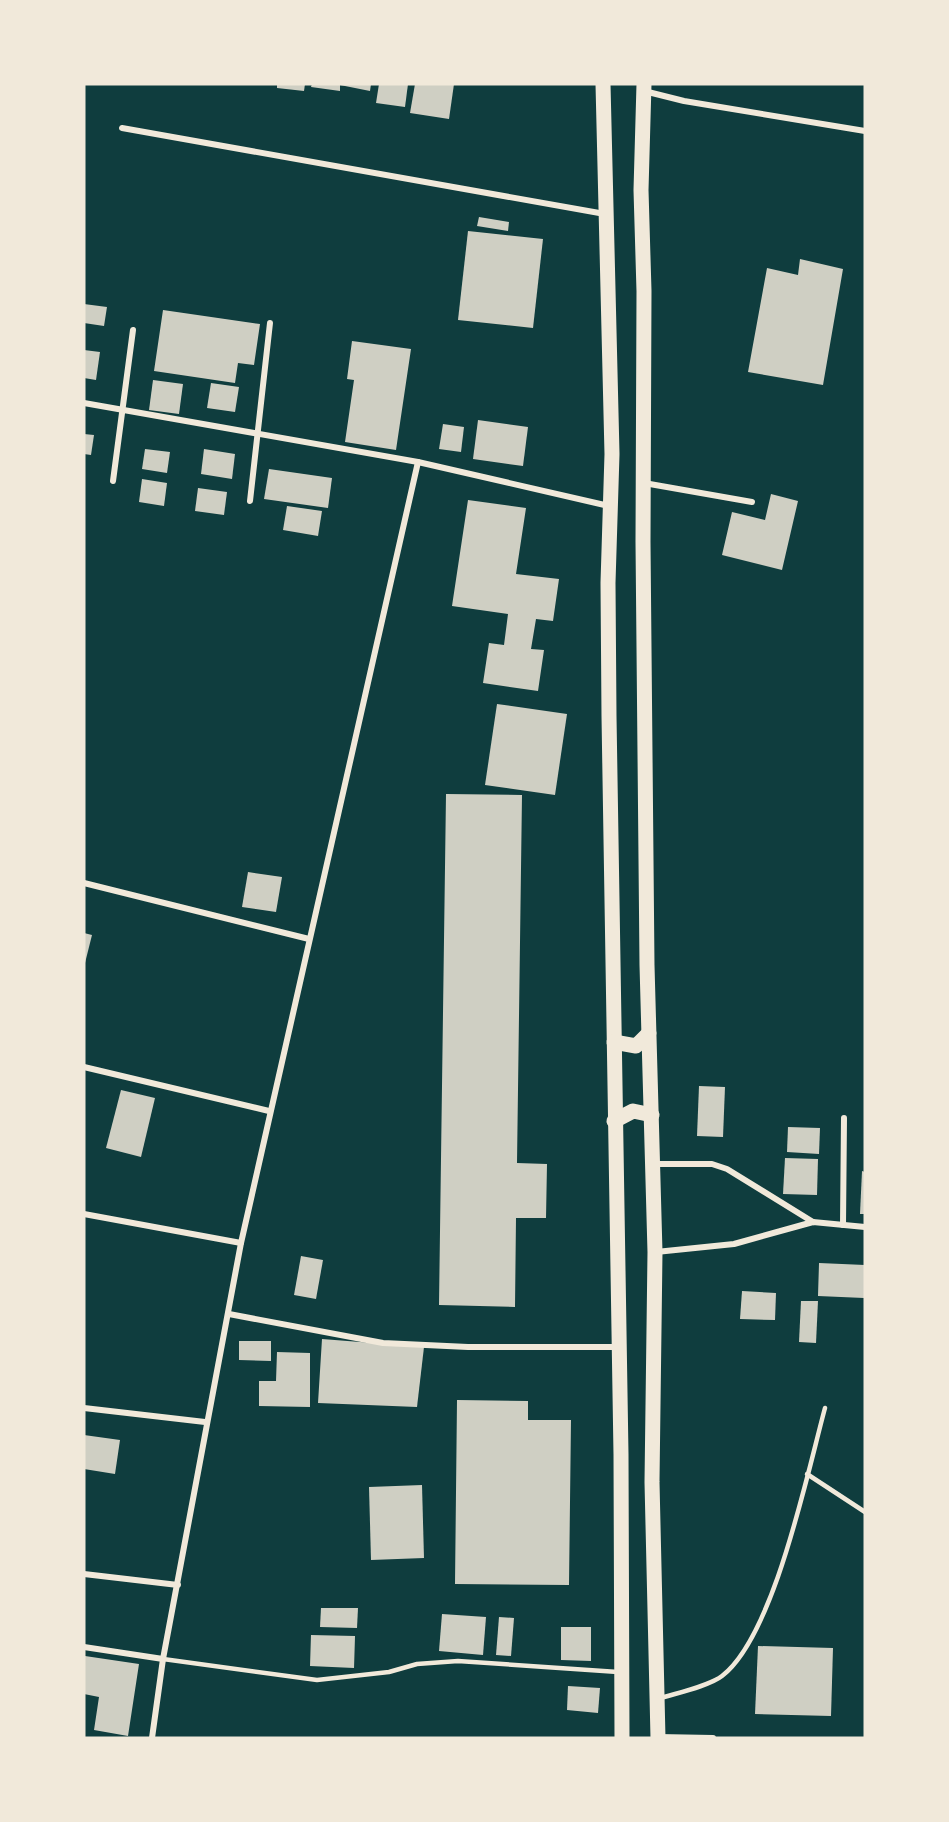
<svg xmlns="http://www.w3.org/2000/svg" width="949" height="1822" font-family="'Fira Sans Condensed',sans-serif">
  <rect width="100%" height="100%" fill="#0f3d3e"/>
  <!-- building -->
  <g fill="#cfcfc3">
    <path d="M277,84H305L304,91L277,88Z"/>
    <path d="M312,84H371L370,91L340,85V91L311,87Z"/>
    <path d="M379,84H408L405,107L376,103Z"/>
    <path d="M415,84H454L449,119L410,113Z"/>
    <path d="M479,217L509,222L508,231L477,226Z"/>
    <path d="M468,231L543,239L533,328L458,320Z"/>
    <path d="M800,259L843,269L823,385L748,372L767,268L798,275Z"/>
    <path d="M84,304L107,307L104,326L84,323Z"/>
    <path d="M163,310L260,324L254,365L238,363L235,383L154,371Z"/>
    <path d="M352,341L411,349L396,450L345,442L354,380L347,379Z"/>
    <path d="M84,350L100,352L96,380L84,378Z"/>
    <path d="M153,380L183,384L179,414L149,410Z"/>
    <path d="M211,383L239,387L235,412L207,408Z"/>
    <path d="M478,420L528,427L523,466L473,459Z"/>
    <path d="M443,424L464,427L461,452L439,449Z"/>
    <path d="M84,434L94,435L91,455L84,454Z"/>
    <path d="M145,449L170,452L167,473L142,469Z"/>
    <path d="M204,449L235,454L232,479L201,474Z"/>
    <path d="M269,469L332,478L328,508L264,499Z"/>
    <path d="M142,479L167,483L164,506L139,502Z"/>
    <path d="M198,488L227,492L224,515L195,511Z"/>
    <path d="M771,494L798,501L782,570L722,555L732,512L765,520Z"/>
    <path d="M468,500L526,508L516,574L559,579L553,621L536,619L531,649L544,650L538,691L483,683L489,643L504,645L508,614L452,606Z"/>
    <path d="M287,506L322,511L318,536L283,530Z"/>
    <path d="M497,704L567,714L555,795L485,785Z"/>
    <path d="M446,794L522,795L517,1163L547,1164L546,1218H516L515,1307L439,1305Z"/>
    <path d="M248,872L282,877L276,912L242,907Z"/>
    <path d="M84,933L92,935L85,963H84Z"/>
    <path d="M699,1086L725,1087L723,1137L697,1136Z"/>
    <path d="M121,1090L155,1098L141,1157L106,1148Z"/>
    <path d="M788,1127L820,1128L819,1154L787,1152Z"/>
    <path d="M785,1158L818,1159L817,1195L783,1194Z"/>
    <path d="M862,1171L865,1172V1214H860Z"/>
    <path d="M301,1256L323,1260L316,1299L294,1295Z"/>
    <path d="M819,1263L865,1265L864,1298L818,1296Z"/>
    <path d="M742,1291L776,1293L775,1320L740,1319Z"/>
    <path d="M801,1301H818L816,1343L799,1342Z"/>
    <path d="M322,1339L424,1347L417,1407L318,1403Z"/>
    <path d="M239,1341H271V1361L239,1360Z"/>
    <path d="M277,1352L310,1353V1407L259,1406V1381H276Z"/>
    <path d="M457,1400L528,1401V1420H571L569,1585L455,1584Z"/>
    <path d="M84,1435L120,1440L115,1474L84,1469Z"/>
    <path d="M422,1485L424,1558L371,1560L369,1487Z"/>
    <path d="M321,1608H358L357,1628L320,1627Z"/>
    <path d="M442,1614L486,1617L483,1655L439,1651Z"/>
    <path d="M499,1617L514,1618L511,1656L496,1655Z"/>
    <path d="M561,1627H591V1661L561,1660Z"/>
    <path d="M311,1635L355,1636L354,1668L310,1666Z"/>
    <path d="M758,1646L833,1648L831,1716L755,1714Z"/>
    <path d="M85,1656L139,1664L128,1736L94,1730L99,1697L84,1694Z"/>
    <path d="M568,1686L600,1688L598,1713L567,1710Z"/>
  </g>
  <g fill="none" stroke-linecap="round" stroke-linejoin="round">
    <!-- service -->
    <g stroke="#f1e9da" stroke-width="4.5">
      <path d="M807,1474L865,1512"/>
      <path d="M163,1659L317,1680L389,1672L417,1664L458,1661L618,1672"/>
      <path d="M661,1698C677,1693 709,1686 722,1676C774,1636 807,1474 825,1408"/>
    </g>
    <!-- minor -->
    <g stroke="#f1e9da" stroke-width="6">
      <path d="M644,91L684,101L865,131"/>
      <path d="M122,128L605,214"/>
      <path d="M84,403L418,462L609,506"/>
      <path d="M113,481L133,330"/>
      <path d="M644,483L752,502"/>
      <path d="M250,501L270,323"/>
      <path d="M84,883L309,939"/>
      <path d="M84,1067L269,1111"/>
      <path d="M653,1164H712L727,1169L813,1222"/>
      <path d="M84,1214L241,1243"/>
      <path d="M843,1225L844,1118"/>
      <path d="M656,1252L734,1244L813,1222L865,1227"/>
      <path d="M229,1314L383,1343L468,1347H618"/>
      <path d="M84,1408L205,1422"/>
      <path d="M84,1574L178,1585"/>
      <path d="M84,1647L163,1659"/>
      <path d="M658,1737L713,1738"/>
      <path d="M152,1738L163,1659L241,1243L418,462"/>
    </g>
    <!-- primary -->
    <g stroke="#f1e9da" stroke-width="15">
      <path d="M603,84L612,454L608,583L609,716L621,1454L622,1738"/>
      <path d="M644,84L641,190L644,291L643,542L647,965L655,1252L652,1482L658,1738"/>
      <path d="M614,1042L636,1046L649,1033"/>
      <path d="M614,1121L633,1111L652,1115"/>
    </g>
  </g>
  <!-- border -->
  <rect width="949" height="1822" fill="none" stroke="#f1e9da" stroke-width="171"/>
</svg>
